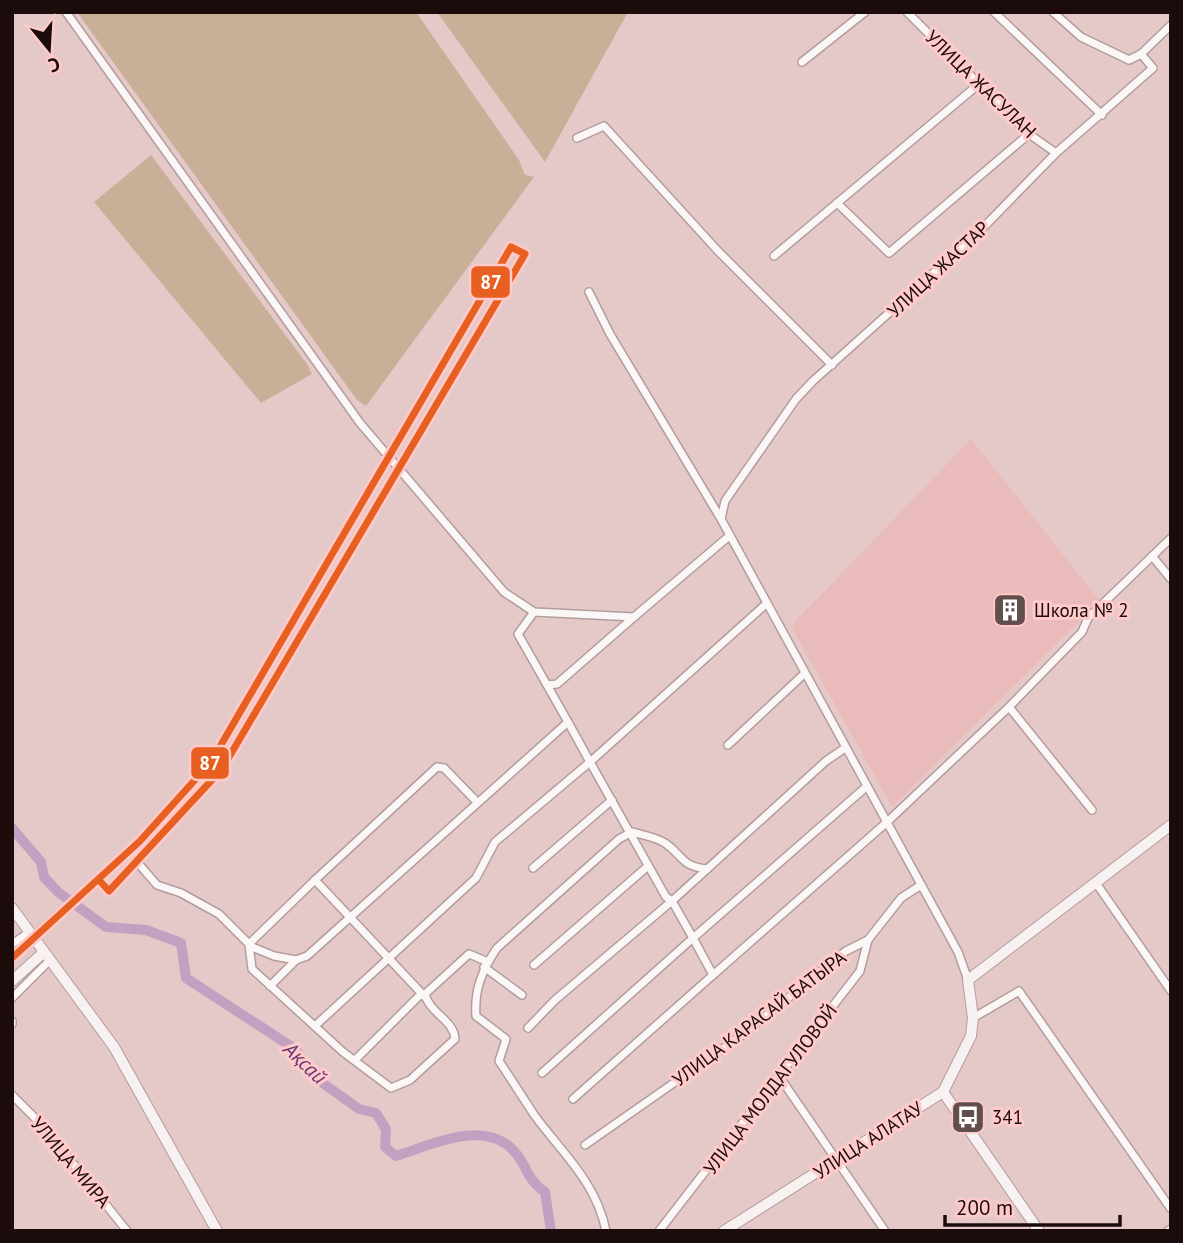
<svg xmlns="http://www.w3.org/2000/svg" width="1183" height="1243" font-family="'PT Sans',sans-serif">
  <rect width="100%" height="100%" fill="#e5c9c8"/>
  <!-- built -->
  <path fill="#e9bcbb" d="M971,439L1100,601L892,807L791,626Z"/>
  <!-- green -->
  <g fill="#c9af98">
    <path d="M77,12H416L519,160L525,175L534,177L366,406L357,400Z"/>
    <path d="M437,12H628L545,162Z"/>
    <path d="M151,155L307,364L312,374L261,403L94,202Z"/>
  </g>
  <g fill="none" stroke-linecap="round" stroke-linejoin="round">
    <!-- river -->
    <path stroke="#c3a0c1" stroke-width="10" d="M12,828L41,862L44,877L58,892L106,927L146,930L181,943L186,978L295,1049L317,1079L359,1109L376,1113L386,1129L385,1147L396,1156C431,1145 483,1119 513,1150C528,1165 524,1177 545,1192L551,1231"/>
    <!-- street casing -->
    <g stroke="#b29d9c" stroke-width="10">
      <g id="street">
        <path d="M66,12L360,423L504,592L534,612L634,617L728,537"/>
        <path d="M907,12L1029,134L1056,153"/>
        <path d="M994,12L1102,115"/>
        <path d="M1053,12L1081,37L1129,60L1141,54L1171,25"/>
        <path d="M802,62L865,12"/>
        <path d="M577,138L604,126L718,251L832,365"/>
        <path d="M837,203L889,253L1029,134"/>
        <path d="M774,256L979,84"/>
        <path d="M589,292L610,334L721,519"/>
        <path d="M1152,556L1171,579"/>
        <path d="M534,612L518,634L568,722"/>
        <path d="M547,685L557,684L634,617"/>
        <path d="M1009,707L1092,810"/>
        <path d="M728,745L804,674"/>
        <path d="M138,863L157,885L181,893L219,914L252,947L274,956L296,960L307,956L568,722L590,762L766,604"/>
        <path d="M533,868L612,800"/>
        <path d="M315,880L437,767L444,768L477,802"/>
        <path d="M1096,883L1171,991"/>
        <path d="M33,937L140,841L211,762L511,247L525,254L222,769L109,891L99,880"/>
        <path d="M12,944L30,932"/>
        <path d="M534,965L648,866"/>
        <path d="M484,967L522,995"/>
        <path d="M713,975L886,823L1009,707L1082,632L1088,618L1171,538"/>
        <path d="M968,980L958,952L721,519L725,501L796,399L813,381L977,234L1056,153L1153,68L1141,54"/>
        <path d="M270,986L296,960"/>
        <path d="M12,998L50,960"/>
        <path d="M426,998L315,880L249,944L252,969L343,1052L391,1088L410,1080L455,1039C454,1020 429,1013 425,994L469,954L488,962"/>
        <path d="M973,1018L1019,991L1171,1209"/>
        <path d="M12,1024V1021"/>
        <path d="M316,1025L476,878L495,842L590,762L666,897L672,901L693,938L542,1073"/>
        <path d="M528,1028L555,1000L672,901L826,761L845,748"/>
        <path d="M355,1060L421,994"/>
        <path d="M779,1076L885,1231"/>
        <path d="M12,1095L43,1126L127,1231"/>
        <path d="M573,1099L713,975L693,938L866,787"/>
        <path d="M585,1145L741,1036L846,951L868,940L901,898L921,885"/>
        <path d="M606,1231C596,1182 563,1154 535,1116C523,1098 511,1079 499,1061L506,1039L476,1016C474,990 482,970 497,948L619,839L632,832C643,835 655,837 665,843C684,856 680,866 707,869"/>
        <path d="M659,1231L860,971L868,940"/>
        <path d="M1168,1231L1171,1229"/>
      </g>
    </g>
    <!-- secondary casing -->
    <g stroke="#b29d9c" stroke-width="12">
      <g id="secondary">
        <path d="M12,908L114,1047L217,1231"/>
        <path d="M12,958L33,937"/>
        <path d="M12,981L44,952"/>
        <path d="M943,1092L1039,1231"/>
        <path d="M724,1231L943,1092L971,1036L973,1018L968,980L1171,825"/>
      </g>
    </g>
    <!-- street -->
    <use href="#street" stroke="#fbf7f7" stroke-width="7"/>
    <!-- secondary -->
    <use href="#secondary" stroke="#f8f1f1" stroke-width="10"/>
    <!-- bus-1 casing -->
    <g stroke="#ffcac9" stroke-width="12">
      <path id="bus-1" d="M12,958L140,841L211,762L511,247L525,254L222,769L109,891L99,880"/>
    </g>
    <!-- bus-1 -->
    <use href="#bus-1" stroke="#e76021" stroke-width="7"/>
  </g>
  <!-- icons -->
  <defs>
    <g id="building-square" transform="scale(1.75)"><rect x="-9" y="-9" width="18" height="18" rx="4" fill="#624e4d" stroke="#ffcac9"/><path d="M-4-6H4V6H1V3H-1V6H-4ZM-2.5-4.3h1.7v1.8h-1.7ZM.8-4.3h1.7v1.8H.8ZM-2.5-1h1.7V.8h-1.7ZM.8-1h1.7V.8H.8Z" fill="#fff"/></g>
    <g id="bus-square" transform="scale(1.75)"><rect x="-9" y="-9" width="18" height="18" rx="4" fill="#624e4d" stroke="#ffcac9"/><path d="M-5-6H5V4H4V6H2V4H-2V6H-4V4H-5ZM-3.5-4V0h7V-4ZM-3.5 1.2v1.5H-2V1.2ZM2 1.2v1.5H3.5V1.2Z" fill="#fff"/></g>
  </defs>
  <g fill-rule="evenodd">
    <use href="#building-square" x="1010" y="610"/>
    <use href="#bus-square" x="968" y="1117"/>
  </g>
  <g text-anchor="middle" stroke-width="6" stroke-linejoin="round" paint-order="stroke">
    <!-- street labels -->
    <g font-size="19" fill="#1c0b0b" stroke="#ffcac9">
      <text transform="translate(981 84) rotate(44)" y="7">УЛИЦА ЖАСУЛАН</text>
      <text transform="translate(938 269) rotate(-43)" y="7">УЛИЦА ЖАСТАР</text>
      <text transform="translate(759 1018) rotate(-37)" y="7">УЛИЦА КАРАСАЙ БАТЫРА</text>
      <text transform="translate(770 1089) rotate(-53)" y="7">УЛИЦА МОЛДАГУЛОВОЙ</text>
      <text transform="translate(868 1140) rotate(-33)" y="7">УЛИЦА АЛАТАУ</text>
      <text transform="translate(71 1162) rotate(50)" y="7">УЛИЦА МИРА</text>
    </g>
    <!-- poi labels -->
    <g font-size="19" fill="#1c0b0b" stroke="#ffcac9" text-anchor="start">
      <text x="1034" y="617">Школа № 2</text>
      <text x="992" y="1124">341</text>
    </g>
    <!-- water labels -->
    <g font-size="21" font-style="italic" fill="#693874" stroke="#ffcac9">
      <text transform="translate(305 1063) rotate(44)" y="7">Ақсай</text>
    </g>
  </g>
  <g stroke="#ffcac9" stroke-width="2.5">
    <rect x="470" y="265" width="41" height="34" rx="7" fill="#e76021"/>
    <rect x="190" y="746" width="40" height="34" rx="7" fill="#e76021"/>
  </g>
  <g font-size="19" text-anchor="middle" font-weight="bold" fill="#fff">
    <text x="491" y="289">87</text>
    <text x="210" y="770">87</text>
  </g>
  <!-- border -->
  <rect width="1183" height="1243" fill="none" stroke="#1c0b0b" stroke-width="28"/>
  <!-- north arrow -->
  <g transform="translate(49 49) rotate(162)" stroke="#ffcac9" stroke-width="5" paint-order="stroke">
  <path d="M0-5L12 26L0 18L-12 26Z" fill="#1c0b0b"/>
  <text y="-10" font-size="19" font-weight="bold" text-anchor="middle" fill="#1c0b0b">С</text>
  </g>
  <!-- scale -->
  <path d="M945 1215v10h175v-10" fill="none" stroke="#1c0b0b" stroke-width="3.5"/>
  <text x="956" y="1215" font-size="21" fill="#1c0b0b" stroke="#ffcac9" stroke-width="5" paint-order="stroke">200 m</text>
</svg>
